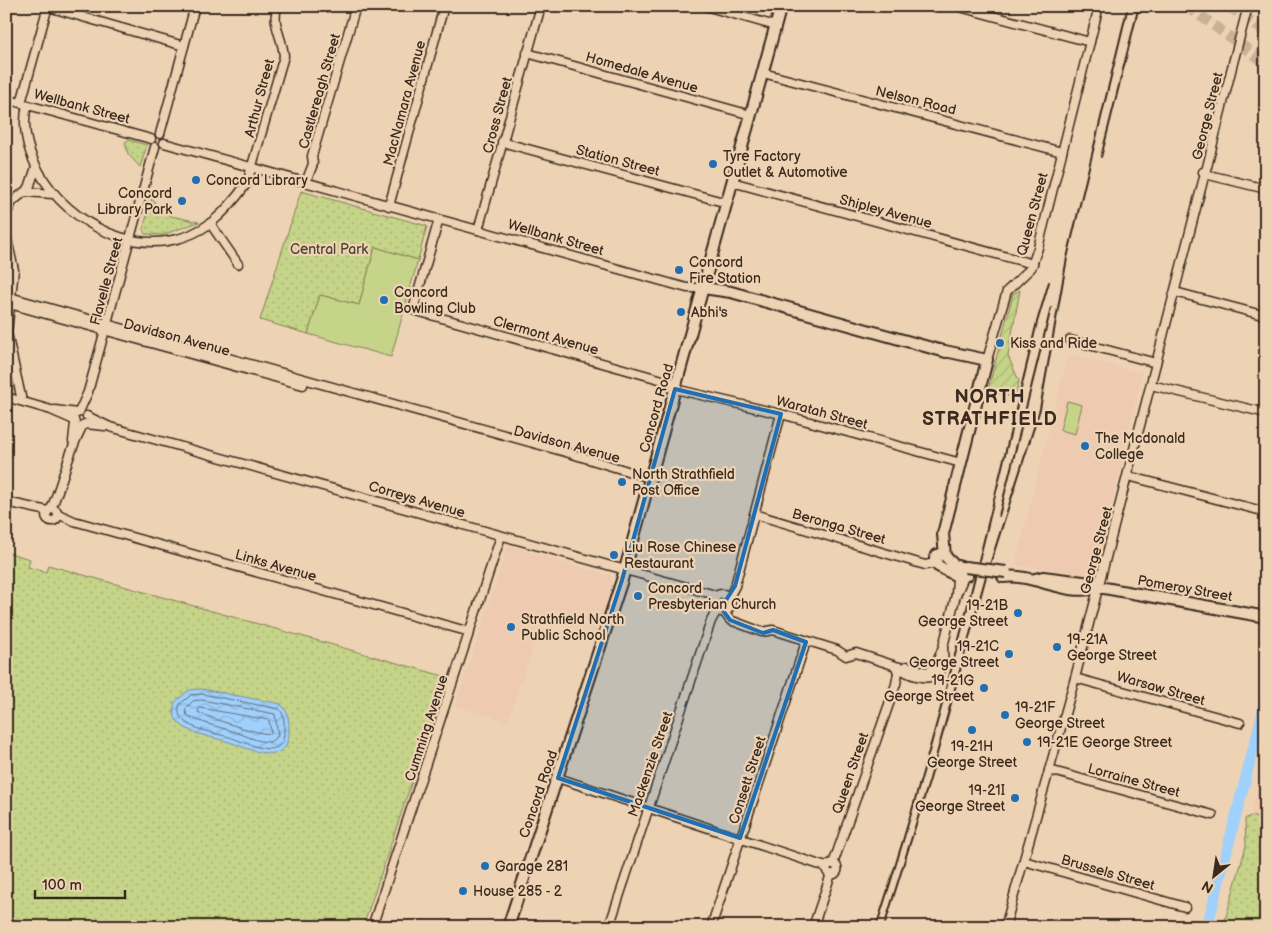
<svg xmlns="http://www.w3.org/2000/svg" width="1272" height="933" font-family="'Balsamiq Sans',sans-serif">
  <defs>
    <pattern id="grass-dots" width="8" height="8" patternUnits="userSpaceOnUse" patternTransform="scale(1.25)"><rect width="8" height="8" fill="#c5d488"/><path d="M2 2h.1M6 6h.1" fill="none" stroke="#aab675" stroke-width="1.8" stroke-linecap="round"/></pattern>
    <pattern id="garden-furrows" width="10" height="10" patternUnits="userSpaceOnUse" patternTransform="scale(1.25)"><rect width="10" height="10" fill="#c5d488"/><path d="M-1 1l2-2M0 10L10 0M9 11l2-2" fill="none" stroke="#aab675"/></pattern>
    <pattern id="water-waves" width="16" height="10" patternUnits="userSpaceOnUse" patternTransform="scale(1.25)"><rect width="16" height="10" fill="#a0d0fc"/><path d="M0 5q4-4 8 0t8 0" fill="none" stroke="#8bb3d8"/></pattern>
  </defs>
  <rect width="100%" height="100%" fill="#edd3b4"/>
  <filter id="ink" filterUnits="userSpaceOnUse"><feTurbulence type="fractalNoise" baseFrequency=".02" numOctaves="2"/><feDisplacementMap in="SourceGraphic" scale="10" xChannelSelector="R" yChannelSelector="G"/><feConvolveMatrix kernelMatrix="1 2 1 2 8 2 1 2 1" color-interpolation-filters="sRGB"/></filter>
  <g filter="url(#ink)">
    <!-- built -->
    <g fill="#eecab1">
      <path d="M1068,354L1142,373L1120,472L1092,576L1015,565Z"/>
      <path d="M508,546L611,576L613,579L596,634L542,620L508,721L455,706Z"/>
      <path d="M1266,749V820L1250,816Z"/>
    </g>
    <!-- grass -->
    <g fill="url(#grass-dots)" stroke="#807f53">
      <path d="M129,140L147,145L140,167L128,154L125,142Z"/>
      <path d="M301,191L427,226L418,260L375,247L359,305L320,295L308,334L260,320Z"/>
      <path d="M152,198L158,207L160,206L171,216L199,222L162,235L145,234L143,229Z"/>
      <path d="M6,552L30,559L28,567L46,572L48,565L447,677L363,927H136L114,921L106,927H6Z"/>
      <path d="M1250,816L1266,820V927H1223L1246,846L1245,819Z"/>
    </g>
    <!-- garden -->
    <path fill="url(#garden-furrows)" stroke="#807f53" d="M1020,290L1008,356L1019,381L1015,398L988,390L1013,294Z"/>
    <!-- pitch -->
    <g fill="#c5d488" stroke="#807f53">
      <path d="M375,247L418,260L391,357L308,334L320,295L359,305Z"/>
      <path d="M1067,401L1082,405L1075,434L1060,430Z"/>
    </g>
    <!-- water -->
    <path fill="url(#water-waves)" stroke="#788ea3" d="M202,689L281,704C288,711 289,719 289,728C291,770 250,749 229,742C214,737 191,735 179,723C173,718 173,709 175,702L189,690Z"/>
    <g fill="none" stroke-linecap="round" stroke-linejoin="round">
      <!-- shore -->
      <g stroke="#636c77" stroke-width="1">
        <path d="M202,694L279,709C285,714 284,723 284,730C286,765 244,741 229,737C215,733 192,730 182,719C178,715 178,709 180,704L191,695Z"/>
        <path d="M202,700L275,714L278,736L270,742C256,742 246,735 232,731C216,726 201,723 187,715L185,709L193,701Z"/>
        <path d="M200,708L269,720L271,733C264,737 207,717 198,712Z"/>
      </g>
      <!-- river -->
      <path stroke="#a0d0fc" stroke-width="11" d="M1207,927L1266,700"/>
      <!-- highway-tunnel -->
      <g stroke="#c9b196" stroke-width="11" stroke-dasharray="11 5.5" stroke-linecap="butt">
        <path d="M1187,6L1266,63"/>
        <path d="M1229,6L1266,32"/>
      </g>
      <!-- minor casing -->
      <g stroke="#3b2a1e" stroke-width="11">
        <g id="minor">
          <path d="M705,6L776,26"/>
          <path d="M956,6L1090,42"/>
          <path d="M48,7L184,46"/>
          <path d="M527,53L751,115"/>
          <path d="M1233,63L1248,6"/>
          <path d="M763,73L1062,152"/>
          <path d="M6,99L151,139"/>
          <path d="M21,103L48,6"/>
          <path d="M27,105C21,131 30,158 44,180C79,233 156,265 212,222C226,211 237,197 247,183L284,56C282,35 272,27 277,6"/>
          <path d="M160,134L195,6"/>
          <path d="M502,142L727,203"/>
          <path d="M164,143L687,288H703"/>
          <path d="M1206,171L1232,67"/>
          <path d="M1203,172L1206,171L1209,175L1266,189"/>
          <path d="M306,182L313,164L312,156L356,6"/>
          <path d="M732,182L1033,264"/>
          <path d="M26,192L53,194"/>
          <path d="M12,202L29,188L36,167"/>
          <path d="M6,203L12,202L6,215"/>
          <path d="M389,206L444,6"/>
          <path d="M439,219L413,310L677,384"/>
          <path d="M210,223L238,264"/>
          <path d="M478,230L541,6"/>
          <path d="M6,235L14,270L7,333L22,401"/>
          <path d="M1175,292L1266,316"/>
          <path d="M6,296L569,453L650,478"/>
          <path d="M6,303L303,385"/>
          <path d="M1070,340L1156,363"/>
          <path d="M987,360L1007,291L1031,268L1038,248L1099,6"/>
          <path d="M1151,385L1266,413"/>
          <path d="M675,389L781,414L961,463"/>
          <path d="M6,397L51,410L74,420"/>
          <path d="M55,410L77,413"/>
          <path d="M79,412L88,392L155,147"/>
          <path d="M87,416L110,427L712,594L716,597"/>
          <path d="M85,424L105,426"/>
          <path d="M73,441L75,423"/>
          <path d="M1128,476L1266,512"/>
          <path d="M6,502L48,511"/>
          <path d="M51,509C63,482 68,452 83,425"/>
          <circle cx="52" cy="515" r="6"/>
          <path d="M58,514L74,521L470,632"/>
          <path d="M754,514L925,565L936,563"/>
          <circle cx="722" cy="603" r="9"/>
          <path d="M956,595L964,577"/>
          <path d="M729,597L735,586L781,414"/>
          <path d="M723,611L730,620L762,632L773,630L837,650L846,656L856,653L899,667"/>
          <path d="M899,667C907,675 925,680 935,676C944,669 944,658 943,648"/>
          <path d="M897,670L907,666L926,672L934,669L943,647L956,595L957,576"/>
          <path d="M1075,678L1240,723"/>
          <path d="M1049,770L1213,815"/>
          <path d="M558,778L826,867"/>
          <path d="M1024,861L1185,907"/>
          <circle cx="832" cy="869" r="5.5"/>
          <path d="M833,864L896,684L899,667"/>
          <path d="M372,927L501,536"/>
          <path d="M609,927L711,621L717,610"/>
          <path d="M711,927L806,642"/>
          <path d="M813,927L831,874"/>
          <path d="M1005,927L1075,678L1204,177"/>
        </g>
      </g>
      <!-- major casing -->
      <g stroke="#3b2a1e" stroke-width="14">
        <g id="major">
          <path d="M703,288L731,292L946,352"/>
          <path d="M940,350L987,360L943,534L945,556L954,565L967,569V575L959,577L938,566L935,559L937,555L941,554L945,556"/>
          <path d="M1003,577C1035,573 1067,598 1099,587"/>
          <path d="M1035,579L1043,577L1091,583L1099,587L1266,617"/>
          <path d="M508,927L622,580L781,6"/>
        </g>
      </g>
      <!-- minor -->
      <use href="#minor" stroke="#edd3b4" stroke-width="8"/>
      <!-- major -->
      <use href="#major" stroke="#edd3b4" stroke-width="10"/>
      <!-- rail -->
      <g stroke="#3b2a1e" stroke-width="2">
        <path d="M1101,157L1139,6"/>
        <path d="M999,516L1051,308"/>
        <path d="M876,927C941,728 988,525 1037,322L1049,282"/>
        <path d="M884,927L930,779L985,580L1040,409L1067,258L1128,6"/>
      </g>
      <!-- major-bridge casing -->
      <g stroke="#3b2a1e" stroke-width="14" stroke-linecap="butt">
        <path id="major-bridge" d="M965,567L1006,572"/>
      </g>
      <!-- major-bridge -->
      <use href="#major-bridge" stroke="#edd3b4" stroke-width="10"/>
    </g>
  </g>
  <!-- marked area -->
  <path fill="#1f6fb2" fill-opacity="0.2" stroke="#1f6fb2" stroke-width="4" stroke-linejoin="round" d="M675,389L781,414L735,586L721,608L730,620L763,633L773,630L806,642L740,838L558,778L622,580Z"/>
  <!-- markers -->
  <g fill="#1f6fb2" stroke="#edd3b4" stroke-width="2">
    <circle cx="713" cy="164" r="5"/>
    <circle cx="196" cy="180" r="5"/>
    <circle cx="182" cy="201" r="5"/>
    <circle cx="679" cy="270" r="5"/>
    <circle cx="384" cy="300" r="5"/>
    <circle cx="681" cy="312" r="5"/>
    <circle cx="1000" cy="343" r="5"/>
    <circle cx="1085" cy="446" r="5"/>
    <circle cx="622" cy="482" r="5"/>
    <circle cx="614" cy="555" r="5"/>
    <circle cx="638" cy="596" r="5"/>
    <circle cx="1018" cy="613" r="5"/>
    <circle cx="511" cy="627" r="5"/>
    <circle cx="1057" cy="647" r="5"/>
    <circle cx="1009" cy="654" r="5"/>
    <circle cx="984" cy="688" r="5"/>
    <circle cx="1005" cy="715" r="5"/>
    <circle cx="972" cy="730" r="5"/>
    <circle cx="1027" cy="742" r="5"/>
    <circle cx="1015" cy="798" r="5"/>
    <circle cx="485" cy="866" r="5"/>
    <circle cx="463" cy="891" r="5"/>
  </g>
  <g text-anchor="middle" stroke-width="4.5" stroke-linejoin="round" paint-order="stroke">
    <!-- street labels -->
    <g font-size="14" fill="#3b2a1e" stroke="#edd3b4">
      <text transform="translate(642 72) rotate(16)" y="5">Homedale Avenue</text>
      <text transform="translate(319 91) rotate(-74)" y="5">Castlereagh Street</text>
      <text transform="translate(259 98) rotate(-75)" y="5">Arthur Street</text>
      <text transform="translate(916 100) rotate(14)" y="5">Nelson Road</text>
      <text transform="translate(404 103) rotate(-75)" y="5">MacNamara Avenue</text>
      <text transform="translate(82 106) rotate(15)" y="5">Wellbank Street</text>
      <text transform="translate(497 115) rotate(-75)" y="5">Cross Street</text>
      <text transform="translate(1207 116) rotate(-76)" y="5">George Street</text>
      <text transform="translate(618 160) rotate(15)" y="5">Station Street</text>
      <text transform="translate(886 211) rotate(15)" y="5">Shipley Avenue</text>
      <text transform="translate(1032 214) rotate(-75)" y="5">Queen Street</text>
      <text transform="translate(556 237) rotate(16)" y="5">Wellbank Street</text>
      <text transform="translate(106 281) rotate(-75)" y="5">Flavelle Street</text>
      <text transform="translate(546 335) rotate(16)" y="5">Clermont Avenue</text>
      <text transform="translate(177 337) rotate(15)" y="5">Davidson Avenue</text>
      <text transform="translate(656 408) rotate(-74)" y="5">Concord Road</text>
      <text transform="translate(822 412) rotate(15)" y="5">Waratah Street</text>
      <text transform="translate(567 444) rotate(15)" y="5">Davidson Avenue</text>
      <text transform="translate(417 499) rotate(16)" y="5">Correys Avenue</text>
      <text transform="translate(839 526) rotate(16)" y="5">Beronga Street</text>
      <text transform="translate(1096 550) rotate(-75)" y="5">George Street</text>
      <text transform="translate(276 565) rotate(16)" y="5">Links Avenue</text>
      <text transform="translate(1185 588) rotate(10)" y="5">Pomeroy Street</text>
      <text transform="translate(1161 688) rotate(16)" y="5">Warsaw Street</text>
      <text transform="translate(426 728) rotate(-72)" y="5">Cumming Avenue</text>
      <text transform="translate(650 764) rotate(-71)" y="5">Mackenzie Street</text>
      <text transform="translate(850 773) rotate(-71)" y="5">Queen Street</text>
      <text transform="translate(747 780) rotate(-72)" y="5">Consett Street</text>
      <text transform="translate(1134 780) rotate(15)" y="5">Lorraine Street</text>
      <text transform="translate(538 794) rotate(-71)" y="5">Concord Road</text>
      <text transform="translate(1108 872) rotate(16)" y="5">Brussels Street</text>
    </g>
    <!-- poi labels -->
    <g font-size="14" fill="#3b2a1e" stroke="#edd3b4" text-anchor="start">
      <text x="723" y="161">Tyre Factory<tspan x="723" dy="16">Outlet &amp; Automotive</tspan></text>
      <text x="206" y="185">Concord Library</text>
      <text x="172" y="198" text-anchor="end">Concord<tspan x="172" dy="16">Library Park</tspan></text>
      <text x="689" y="267">Concord<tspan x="689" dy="16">Fire Station</tspan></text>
      <text x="394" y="297">Concord<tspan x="394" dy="16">Bowling Club</tspan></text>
      <text x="691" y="317">Abhi's</text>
      <text x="1010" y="348">Kiss and Ride</text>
      <text x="1095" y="443">The Mcdonald<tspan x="1095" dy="16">College</tspan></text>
      <text x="632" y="479">North Strathfield<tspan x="632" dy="16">Post Office</tspan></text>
      <text x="624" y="552">Liu Rose Chinese<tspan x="624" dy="16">Restaurant</tspan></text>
      <text x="648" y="593">Concord<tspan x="648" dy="16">Presbyterian Church</tspan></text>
      <text x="1008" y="610" text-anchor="end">19-21B<tspan x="1008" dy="16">George Street</tspan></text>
      <text x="521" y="624">Strathfield North<tspan x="521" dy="16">Public School</tspan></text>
      <text x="1067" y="644">19-21A<tspan x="1067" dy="16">George Street</tspan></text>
      <text x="999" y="651" text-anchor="end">19-21C<tspan x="999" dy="16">George Street</tspan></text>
      <text x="974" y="685" text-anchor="end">19-21G<tspan x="974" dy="16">George Street</tspan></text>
      <text x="1015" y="712">19-21F<tspan x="1015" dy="16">George Street</tspan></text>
      <text x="1037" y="747">19-21E George Street</text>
      <text x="972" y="751" text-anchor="middle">19-21H<tspan x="972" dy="16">George Street</tspan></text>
      <text x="1005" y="795" text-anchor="end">19-21I<tspan x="1005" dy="16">George Street</tspan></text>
      <text x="495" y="871">Garage 281</text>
      <text x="473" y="896">House 285 - 2</text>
    </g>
    <!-- park labels -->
    <g font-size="14" fill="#50442e" stroke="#edd3b4">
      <text x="329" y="254">Central Park</text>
    </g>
    <!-- district labels -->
    <g font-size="19" font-weight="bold" letter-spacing="1" fill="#3b2a1e" stroke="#edd3b4">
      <text x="990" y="403">NORTH<tspan x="990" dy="22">STRATHFIELD</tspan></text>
    </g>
  </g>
  <!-- margin -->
  <rect width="1272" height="933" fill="none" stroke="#edd3b4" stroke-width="25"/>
  <rect x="12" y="12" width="1247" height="908" fill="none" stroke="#3b2a1e" stroke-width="2" filter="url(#ink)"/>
  <!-- north arrow -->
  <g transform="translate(1214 876) rotate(210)" stroke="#edd3b4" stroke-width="4" paint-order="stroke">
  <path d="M0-4L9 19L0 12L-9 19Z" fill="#3b2a1e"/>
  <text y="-8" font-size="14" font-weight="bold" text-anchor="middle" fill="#3b2a1e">N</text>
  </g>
  <!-- scale -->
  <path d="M35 890v8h90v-8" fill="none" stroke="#3b2a1e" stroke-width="2.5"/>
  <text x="42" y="890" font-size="15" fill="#3b2a1e" stroke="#edd3b4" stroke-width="4" paint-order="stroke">100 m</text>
</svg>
